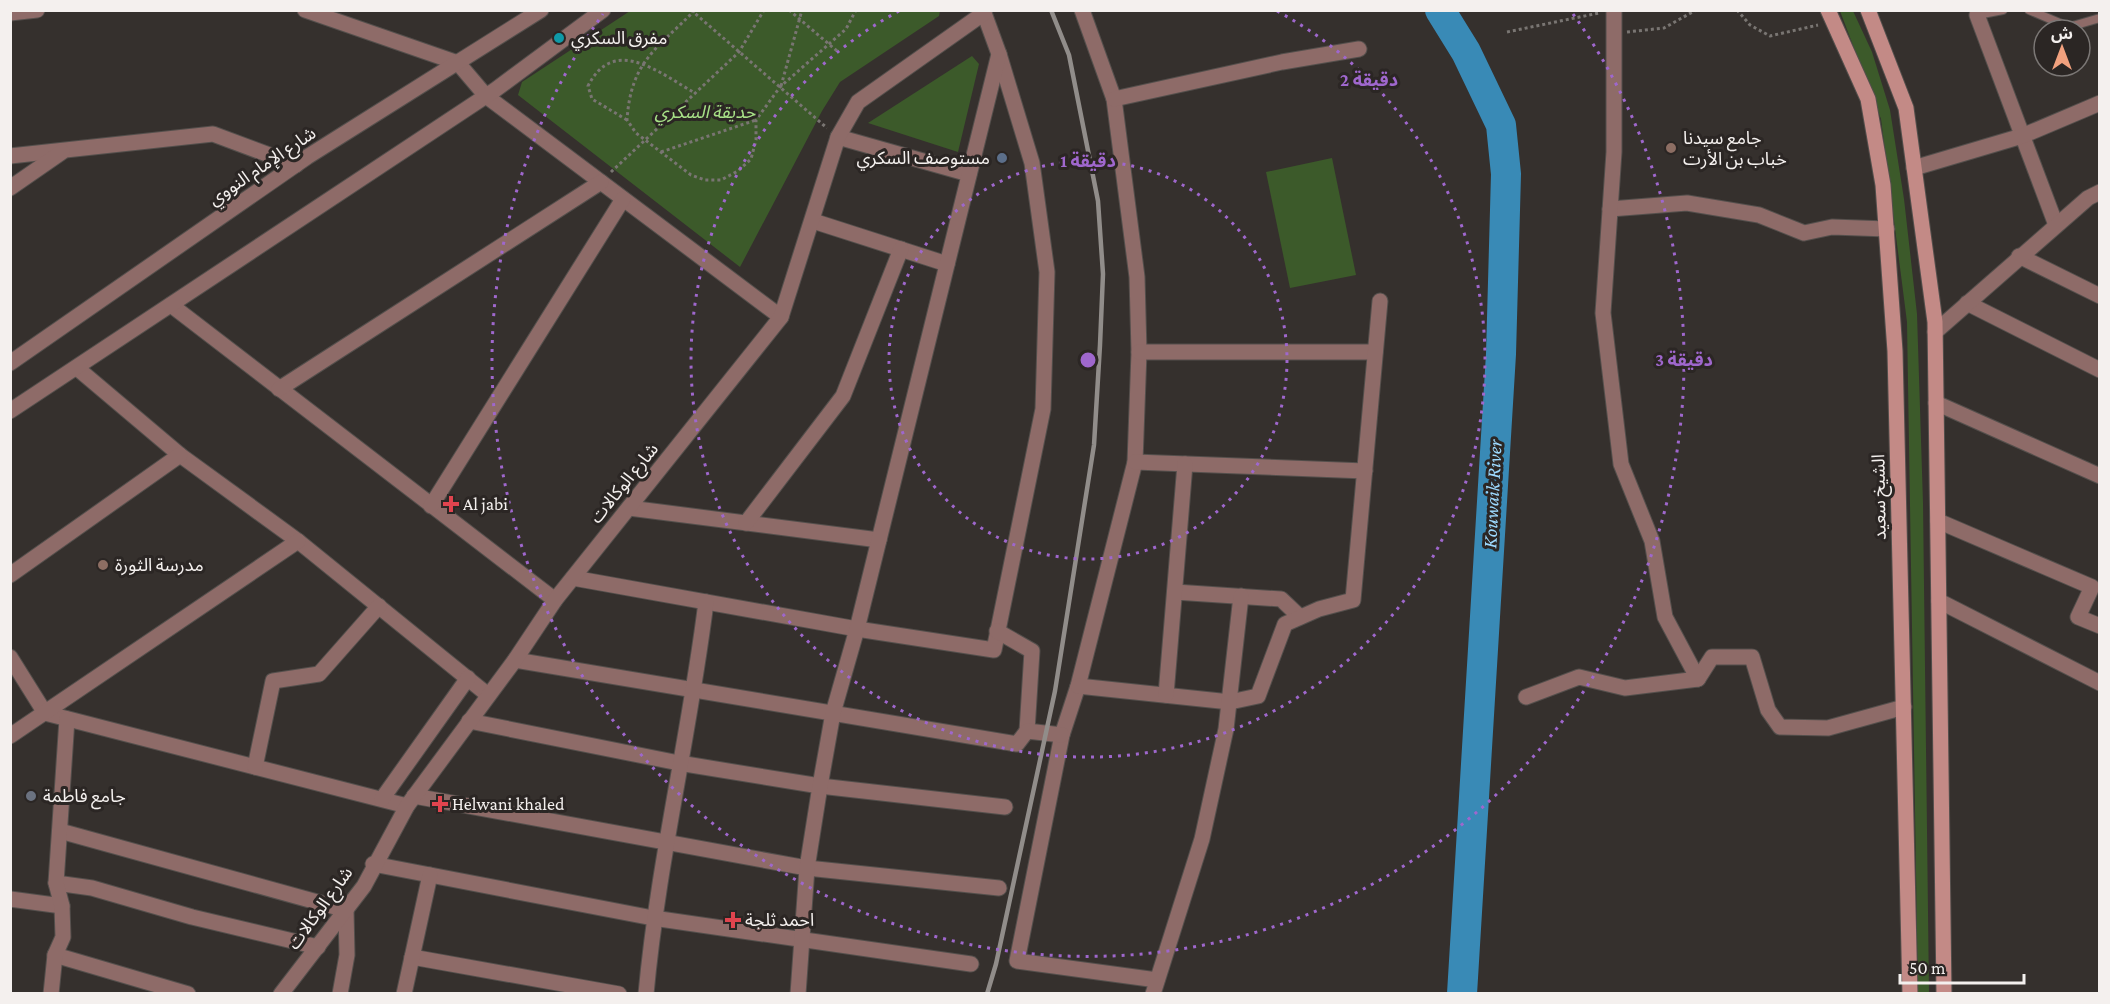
<svg xmlns="http://www.w3.org/2000/svg" width="2110" height="1004" font-family="'Crimson Pro','Noto Sans Arabic',serif">
  <rect width="100%" height="100%" fill="#35302d"/>
  <!-- green -->
  <g fill="#3c5a2a">
    <path d="M630,11V10L940,11L939,16L840,82L822,111L740,267L518,95L522,82Z"/>
    <path d="M1840,11H1853L1872,52L1890,110L1904,199L1917,314L1923,503L1929,993H1918L1907,322L1881,119Z"/>
    <path d="M972,56L979,64L958,152L868,123Z"/>
    <path d="M1332,158L1356,275L1290,288L1266,172Z"/>
  </g>
  <g fill="none" stroke-linecap="round" stroke-linejoin="round">
    <!-- river -->
    <path stroke="#398ab6" stroke-width="30" d="M1440,10L1466,52L1501,125L1506,174L1501,354L1462,994"/>
    <!-- service casing -->
    <g stroke="#544f4c" stroke-width="10">
      <g id="service">
        <path d="M2029,10L2069,27L2100,18"/>
        <path d="M1977,15L2003,10"/>
      </g>
    </g>
    <!-- minor casing -->
    <g stroke="#544f4c" stroke-width="17">
      <g id="minor">
        <path d="M305,10L458,63L486,96L781,317"/>
        <path d="M1082,10L1114,99L1137,277L1139,352L1135,462L1078,686L1062,735L1017,961L1157,980"/>
        <path d="M10,13L37,10"/>
        <path d="M1977,15L2056,225"/>
        <path d="M1114,99L1282,62L1359,49"/>
        <path d="M838,137L969,174"/>
        <path d="M10,156L213,134L296,165"/>
        <path d="M1914,168L2022,136L2100,103"/>
        <path d="M10,188L62,152"/>
        <path d="M1610,209L1687,203L1759,215L1804,233L1832,227L1887,229"/>
        <path d="M813,221L947,264"/>
        <path d="M2019,256L2100,296"/>
        <path d="M1967,303L2100,370"/>
        <path d="M171,305L555,600"/>
        <path d="M1935,332L2088,198L2100,192"/>
        <path d="M1139,352H1375"/>
        <path d="M77,368L180,455L298,541L488,695"/>
        <path d="M279,389L601,182"/>
        <path d="M1936,403L2100,476"/>
        <path d="M1135,462L1365,471"/>
        <path d="M431,506L623,199"/>
        <path d="M629,508L879,540"/>
        <path d="M1938,521L2092,587L2078,617L2100,626"/>
        <path d="M746,523L843,396L901,249"/>
        <path d="M10,575L180,455"/>
        <path d="M573,578L857,629L994,650L1043,409L1047,272L1032,163L999,54"/>
        <path d="M1175,592L1281,599L1300,617"/>
        <path d="M1939,601L2100,683"/>
        <path d="M997,631L1032,651L1027,731"/>
        <path d="M10,657L45,713L407,806"/>
        <path d="M515,660L1017,744L1027,731L1062,735"/>
        <path d="M1698,679L1712,657H1752L1768,710L1780,727L1828,728L1904,707"/>
        <path d="M1078,686L1230,702L1258,696L1285,624L1319,609L1353,600L1380,301"/>
        <path d="M1166,695L1185,464"/>
        <path d="M1526,697L1579,677L1625,688L1698,679L1665,617L1652,541L1621,464L1603,313L1614,152V10"/>
        <path d="M469,721L679,763L820,786L1005,807"/>
        <path d="M10,736L298,541"/>
        <path d="M255,767L273,681L319,674L379,606"/>
        <path d="M414,796L807,868L999,888"/>
        <path d="M382,799L468,678"/>
        <path d="M60,831L346,910L347,955L340,994"/>
        <path d="M373,864L653,918L971,964"/>
        <path d="M56,883L92,888L192,917L318,947"/>
        <path d="M10,899L62,906"/>
        <path d="M55,955L188,994"/>
        <path d="M412,957L619,994"/>
        <path d="M51,994L55,955L63,937L62,906L56,883L67,719"/>
        <path d="M404,994L430,875"/>
        <path d="M646,994C658,862 690,733 706,602"/>
        <path d="M798,994L807,868L820,786L833,713L857,629L999,54L984,13"/>
        <path d="M1153,994L1202,839L1226,729L1241,596"/>
      </g>
    </g>
    <!-- tertiary casing -->
    <g stroke="#544f4c" stroke-width="17">
      <g id="tertiary">
        <path d="M10,363L307,157L541,10"/>
        <path d="M10,411L495,90L603,10"/>
        <path d="M281,994L364,886L407,806L515,660L555,600L781,317L838,137L858,102L984,13"/>
      </g>
    </g>
    <!-- secondary casing -->
    <g stroke="#544f4c" stroke-width="17">
      <g id="secondary">
        <path d="M1828,10L1868,99L1883,185L1895,351L1910,994"/>
        <path d="M1868,10L1906,108L1935,322L1944,994"/>
      </g>
    </g>
    <!-- path -->
    <g stroke="#797572" stroke-width="3" stroke-dasharray="3 3" stroke-linecap="butt">
      <path d="M691,10L827,128"/>
      <path d="M695,10C656,50 631,61 627,120L636,133L691,175L705,180H721L738,171L751,159L756,140V120L780,87L846,29L856,10"/>
      <path d="M789,10L837,51"/>
      <path d="M1737,10L1750,25L1770,36L1818,25"/>
      <path d="M1507,32L1599,13"/>
      <path d="M1627,32L1664,28L1696,10"/>
      <path d="M781,86L802,10"/>
      <path d="M627,120L592,99L588,86C614,34 661,74 695,93"/>
      <path d="M661,152L756,120"/>
      <path d="M611,172L739,52L764,10"/>
    </g>
    <!-- service -->
    <use href="#service" stroke="#8e6b68" stroke-width="8"/>
    <!-- minor -->
    <use href="#minor" stroke="#8e6b68" stroke-width="15"/>
    <!-- tertiary -->
    <use href="#tertiary" stroke="#8e6b68" stroke-width="15"/>
    <!-- secondary -->
    <use href="#secondary" stroke="#c38a86" stroke-width="15"/>
    <!-- rail -->
    <path stroke="#918d8a" stroke-width="4.5" d="M987,994L996,964L1055,691L1094,445L1100,345L1103,274L1098,201L1069,55L1051,10"/>
  </g>
  <!-- distance rings -->
  <g fill="none" stroke="#9f67cd" stroke-width="3" stroke-dasharray="3 6">
    <circle cx="1088" cy="360" r="199"/>
    <path d="M1277 11A397 397 0 1 1 899 11"/>
    <path d="M1573 14A596 596 0 1 1 603 14"/>
  </g>
  <!-- markers -->
  <circle fill="#0f9aa8" stroke="#2b2624" stroke-width="2" cx="559" cy="38" r="6"/>
  <g fill="#8d6e63" stroke="#2b2624" stroke-width="2">
    <circle cx="1671" cy="148" r="6"/>
    <circle cx="103" cy="565" r="6"/>
  </g>
  <circle fill="#5c6f8a" stroke="#2b2624" stroke-width="2" cx="1002" cy="158" r="6"/>
  <g fill="#e0444e" stroke="#2b2624" stroke-width="2">
    <path d="M448 495h6v6h6v6h-6v6h-6v-6h-6v-6h6z"/>
    <path d="M437 795h6v6h6v6h-6v6h-6v-6h-6v-6h6z"/>
    <path d="M730 911h6v6h6v6h-6v6h-6v-6h-6v-6h6z"/>
  </g>
  <circle fill="#6b7280" stroke="#2b2624" stroke-width="2" cx="31" cy="796" r="6"/>
  <g text-anchor="middle" stroke-width="6" stroke-linejoin="round" paint-order="stroke">
    <!-- poi labels -->
    <g font-size="18" fill="#f4f0ee" stroke="#2b2624" text-anchor="start">
      <text x="571" y="44">مفرق السكري</text>
      <text x="1683" y="144">جامع سيدنا<tspan x="1683" dy="21">خباب بن الأرت</tspan></text>
      <text x="990" y="164" text-anchor="end">مستوصف السكري</text>
      <text x="463" y="510">Al jabi</text>
      <text x="115" y="571">مدرسة الثورة</text>
      <text x="43" y="802">جامع فاطمة</text>
      <text x="452" y="810">Helwani khaled</text>
      <text x="745" y="926">احمد ثلجة</text>
    </g>
    <!-- park labels -->
    <g font-size="18" font-style="italic" fill="#a7e187" stroke="#2b2624">
      <text x="705" y="118">حديقة السكري</text>
    </g>
    <!-- street labels -->
    <g font-size="18" fill="#f4f0ee" stroke="#2b2624">
      <text transform="translate(262 166) rotate(-34)" y="6">شارع الإمام النووي</text>
      <text transform="translate(624 483) rotate(-51)" y="6">شارع الوكالات</text>
      <text transform="translate(1879 497) rotate(-91)" y="6">الشيخ سعيد</text>
      <text transform="translate(320 908) rotate(-54)" y="6">شارع الوكالات</text>
    </g>
    <!-- water labels -->
    <g font-size="20" font-style="italic" fill="#9dd9fe" stroke="#2b2624">
      <text transform="translate(1492 494) rotate(-87)" y="7">Kouwaik River</text>
    </g>
  </g>
  <circle cx="1088" cy="360" r="9" fill="#9f67cd" stroke="#2b2624" stroke-width="3"/>
  <g font-size="18" text-anchor="middle" font-weight="bold" fill="#9f67cd" stroke="#2b2624" stroke-width="6" stroke-linejoin="round" paint-order="stroke">
    <text x="1369" y="86">2 دقيقة</text>
    <text x="1088" y="167">1 دقيقة</text>
    <text x="1684" y="366">3 دقيقة</text>
  </g>
  <!-- border -->
  <rect width="2110" height="1004" fill="none" stroke="#f4f0ee" stroke-width="24"/>
  <!-- north arrow -->
  <g transform="translate(2062 48)"><circle r="28" fill="#2b2624" stroke="#7b7775" stroke-width="1.5"/>
  <path d="M0-4.5L10 22L0 15L-10 22Z" fill="#f2a17e"/>
  <text y="-9" font-size="16" font-weight="bold" text-anchor="middle" fill="#f4f0ee">ش</text>
  </g>
  <!-- scale -->
  <path d="M1900 974v9h124v-9" fill="none" stroke="#f4f0ee" stroke-width="3"/>
  <text x="1909" y="974" font-size="18" fill="#f4f0ee" stroke="#2b2624" stroke-width="4.5" paint-order="stroke">50 m</text>
</svg>
